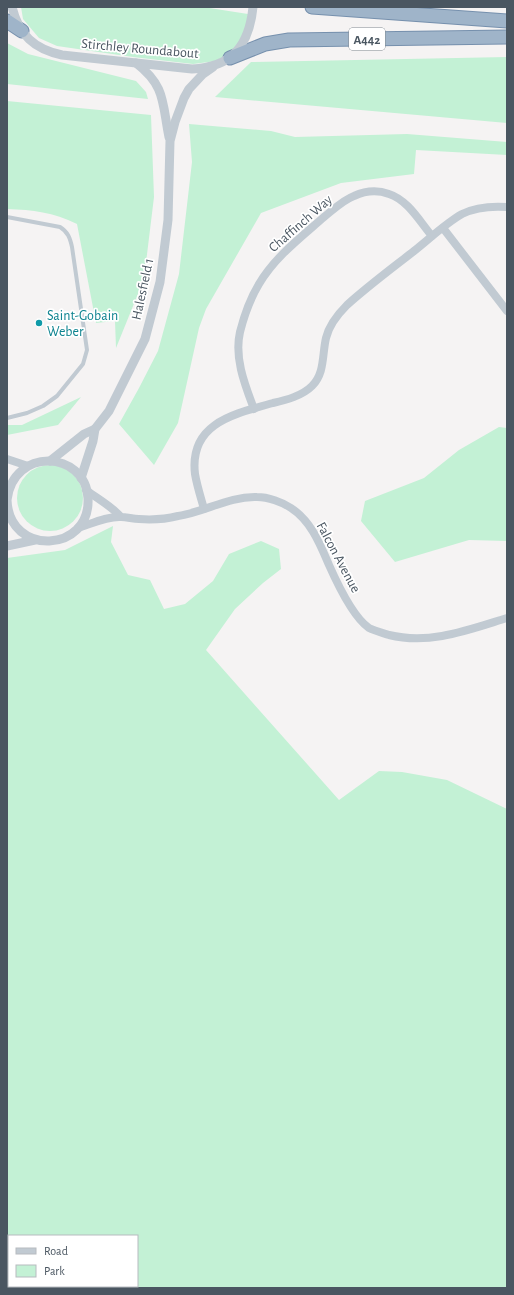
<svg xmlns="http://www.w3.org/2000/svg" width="514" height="1295" font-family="'Alegreya Sans',sans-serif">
  <rect width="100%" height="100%" fill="#f5f3f3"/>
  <!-- green -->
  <g fill="#c3f1d5" fill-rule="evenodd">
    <path d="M21,7H203L248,14L245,34L234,50L216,61L193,64L133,57L57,46L39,38L23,19Z"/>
    <path d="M7,43L28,54L136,81L146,92L148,99L7,84Z"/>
    <path d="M507,57V123L215,97L251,62Z"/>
    <path d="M7,101L151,115L154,197L144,279L116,348L115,321L96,323L77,224C53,212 33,210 7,209Z"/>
    <path d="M189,124L271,131L295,137L407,134L507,142V155L416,150L414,174L341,183L261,213L206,309L199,328L178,423L154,465L119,424L139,388L158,351L179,274L192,162Z"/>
    <path d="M81,397L58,425L7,435V425H22Z"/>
    <path d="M499,427L507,428V541L469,540L395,562L361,521L365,501L424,478L459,450Z"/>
    <circle cx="50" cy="498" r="33"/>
    <path d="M113,526L111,542L128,575L150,580L164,609L185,604L213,581L229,554L261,541L279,549L281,569L263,583L235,609L206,650L339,800L379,771L402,772L447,780L507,809V1288H7V558L65,550ZM9,1236H137V1286H9Z"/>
  </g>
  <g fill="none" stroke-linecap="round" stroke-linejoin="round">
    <!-- trunk casing -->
    <g stroke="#7690ad" stroke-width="15">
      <g id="trunk">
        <path d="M312,7L507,21"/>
        <path d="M7,21L22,31"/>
        <path d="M230,58L265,44L289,40L507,37"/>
      </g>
    </g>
    <!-- service -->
    <path stroke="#c1cad2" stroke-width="4" d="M7,217L60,227C68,232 70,238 72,247L87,350L83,364L57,396L43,406L27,413L7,418"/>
    <!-- minor -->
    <g stroke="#c1cad2" stroke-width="8">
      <path d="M443,228L507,311"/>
      <path d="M254,409C245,385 234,358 240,332C244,316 250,299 259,284C275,257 300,238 324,217C333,210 343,200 354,196C365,191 378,190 389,194C408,200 420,222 432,236"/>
      <path d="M7,459L28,466"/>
      <path d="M86,490C98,499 111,506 120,516"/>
      <path d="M204,509C201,498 197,486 195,474C189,423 234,414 273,403C286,400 302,396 312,386C325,373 322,355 326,338C329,325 338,314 347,305C368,286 391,269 414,251C428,240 446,223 462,214C476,207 492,206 507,207"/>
      <path d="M78,528C91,524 107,516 121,517C127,517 133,519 139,519C152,520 166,519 178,516C205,512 229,496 257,497C268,497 282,502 291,508C311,521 320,544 329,565C337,583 353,617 369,628C375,631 383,633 389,635C430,645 468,630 507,618"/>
    </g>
    <!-- tertiary -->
    <g stroke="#c1cad2" stroke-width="9">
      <path d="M12,7C19,35 34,49 62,55L192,69C232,67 249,46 253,7"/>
      <path d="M136,63C166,86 162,103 169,137"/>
      <path d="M50,461L84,434L95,429"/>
      <path d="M81,478L93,441L95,429L109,411L145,339L160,282L168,220L170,141L175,122L184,98L189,89L203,74L213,67"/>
      <path d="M7,500C13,447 85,450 88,498C91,553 9,557 7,500"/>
      <path d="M7,546L35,540"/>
    </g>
    <!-- trunk -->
    <use href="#trunk" stroke="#9fb4c9" stroke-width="13"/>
  </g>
  <!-- markers -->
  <circle fill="#0f9aa8" stroke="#fff" stroke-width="1.5" cx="39" cy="323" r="4"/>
  <g text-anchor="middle" stroke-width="3.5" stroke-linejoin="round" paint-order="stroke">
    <!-- shield labels -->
    <rect fill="#fff" stroke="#808990" stroke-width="1" x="349" y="28" width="36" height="22" rx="3"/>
    <g font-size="13" font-weight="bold" fill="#4a5661">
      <text x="367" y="44">A442</text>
    </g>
    <!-- street labels -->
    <g font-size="14" fill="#4a5661" stroke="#fff">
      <text transform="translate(140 48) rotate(5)" y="5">Stirchley Roundabout</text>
      <text transform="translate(300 223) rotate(-41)" y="5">Chaffinch Way</text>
      <text transform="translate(142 289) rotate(-78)" y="5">Halesfield 1</text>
      <text transform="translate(339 557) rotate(62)" y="5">Falcon Avenue</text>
    </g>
    <!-- culture labels -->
    <g font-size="14" fill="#0d838f" stroke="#fff" text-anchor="start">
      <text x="47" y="320">Saint-Gobain<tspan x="47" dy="16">Weber</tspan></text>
    </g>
  </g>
  <!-- border -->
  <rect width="514" height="1295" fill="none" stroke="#4a5661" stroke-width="16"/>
  <!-- legend -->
  <rect x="8" y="1235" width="130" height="52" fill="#ffffff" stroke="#b7bbc0"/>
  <rect x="16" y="1248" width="20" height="6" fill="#c1cad2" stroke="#b7bbc0"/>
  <text x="44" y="1255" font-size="12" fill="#4a5661">Road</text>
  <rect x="16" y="1265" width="20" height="12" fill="#c3f1d5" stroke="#b7bbc0"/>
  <text x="44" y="1275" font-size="12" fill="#4a5661">Park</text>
</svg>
